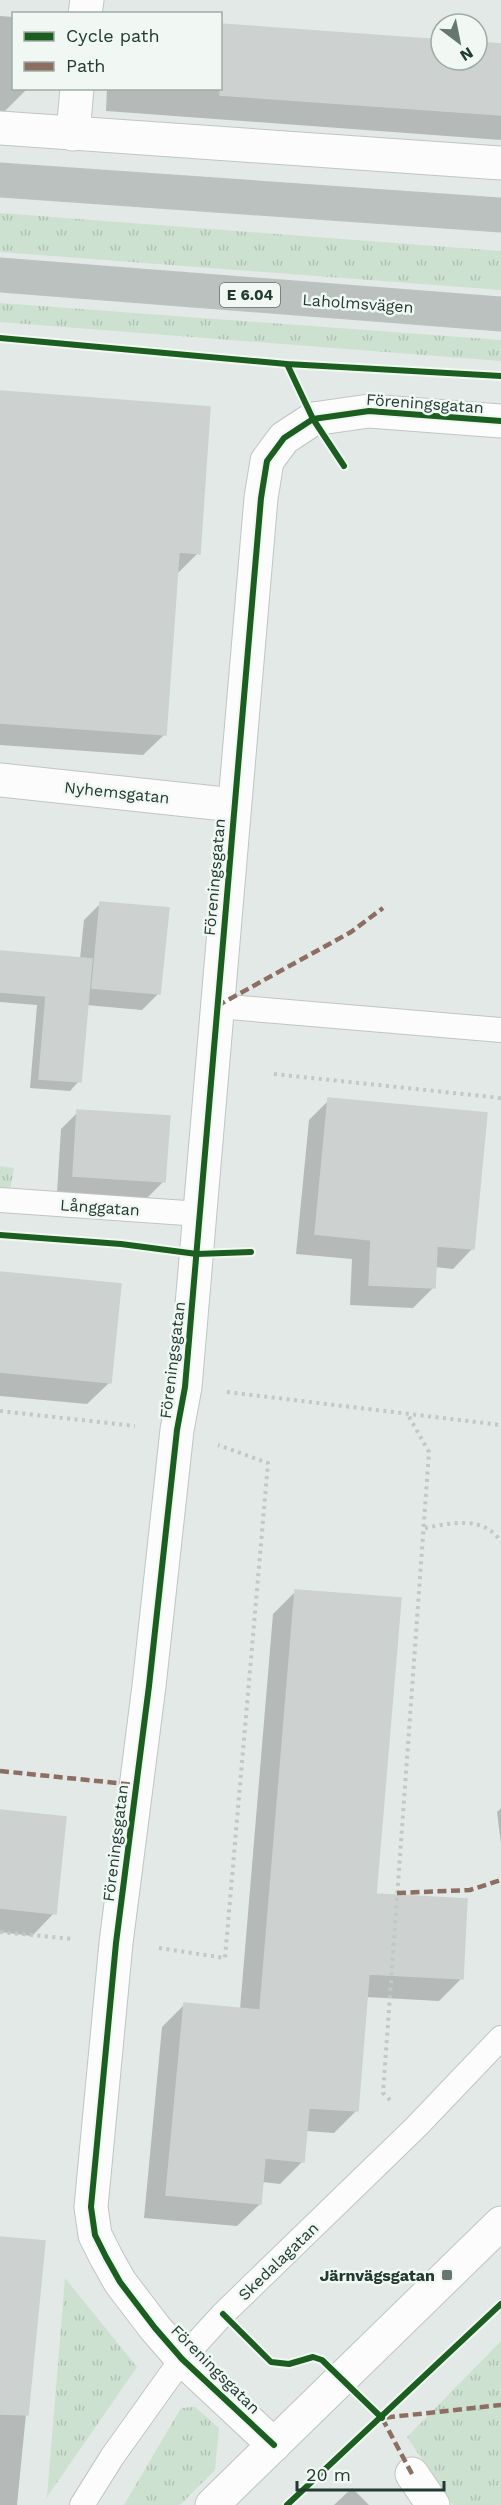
<svg xmlns="http://www.w3.org/2000/svg" width="501" height="2505" font-family="'Work Sans',sans-serif">
  <defs>
    <pattern id="grass-tufts" width="24" height="20" patternUnits="userSpaceOnUse" patternTransform="scale(1.5)"><rect width="24" height="20" fill="#cde1d1"/><path d="M3 7l-1-3M5 7V3M7 7l1-3M15 17l-1-3M17 17v-4M19 17l1-3" fill="none" stroke="#b0c2b4"/></pattern>
  </defs>
  <rect width="100%" height="100%" fill="#e3e9e6"/>
  <!-- grass -->
  <g fill="url(#grass-tufts)">
    <path d="M0,213L501,251V290L0,252Z"/>
    <path d="M0,303L501,340V361L0,322Z"/>
    <path d="M0,1166L14,1168L10,1190L0,1189Z"/>
    <path d="M65,2278L137,2367L47,2497Z"/>
    <path d="M501,2341V2505H453L407,2437Z"/>
    <path d="M195,2407L219,2428L215,2470L180,2505H124L181,2408Z"/>
  </g>
  <!-- shadow -->
  <g fill="#0003">
    <path d="M0,16L14,17V88H28L5,111H0Z"/>
    <path d="M441,41V60H477V44L501,46V140L106,111L107,88H220Z"/>
    <path d="M0,393L198,553L177,574L164,735L143,755L0,745Z"/>
    <path d="M101,903L159,993L142,1010L86,1005L79,1081L70,1091L30,1088L37,1005L0,1002V952L80,959L84,920Z"/>
    <path d="M329,1100L473,1248L453,1269L435,1267L434,1287L413,1308L350,1305L352,1259L296,1254L309,1120Z"/>
    <path d="M78,1112L164,1181L147,1198L57,1193L61,1129Z"/>
    <path d="M0,1274L109,1383L87,1404L0,1396Z"/>
    <path d="M296,1591L375,1895L461,1979L439,2001L366,1997L357,2110L334,2133L306,2131L303,2161L280,2184L262,2182L260,2204L237,2226L144,2218L162,2027L185,2004L240,2009L273,1614Z"/>
    <path d="M501,1808V1844L497,1812Z"/>
    <path d="M0,1812L54,1913L32,1936L0,1932Z"/>
    <path d="M0,2238L43,2242L17,2505H0Z"/>
    <path d="M352,2488L369,2505H334Z"/>
  </g>
  <!-- building -->
  <g fill="#cdd2d0" stroke="#ccd2cf" stroke-width="1.5">
    <path d="M220,24L441,40V60H477V42L501,44V115L220,95Z"/>
    <path d="M0,391L210,407L200,554L179,552L166,735L0,723Z"/>
    <path d="M100,902L169,908L160,994L92,988Z"/>
    <path d="M0,951L92,959L81,1082L39,1079L46,996L0,992Z"/>
    <path d="M328,1098L487,1113L474,1249L437,1246L435,1288L369,1285L371,1240L315,1234Z"/>
    <path d="M77,1110L170,1116L165,1182L73,1176Z"/>
    <path d="M0,1272L121,1284L111,1383L0,1372Z"/>
    <path d="M295,1590L401,1598L376,1894L467,1899L463,1979L369,1974L358,2111L309,2108L304,2162L265,2158L261,2204L166,2195L184,2003L260,2010Z"/>
    <path d="M0,1810L66,1817L56,1914L0,1908Z"/>
    <path d="M0,2237L45,2241L28,2415L0,2414Z"/>
  </g>
  <g fill="none" stroke-linecap="round" stroke-linejoin="round">
    <!-- lane casing -->
    <g stroke="#c0c5c3" stroke-width="26">
      <g id="lane">
        <path d="M217,1006L501,1030"/>
        <path d="M0,1200L200,1214"/>
        <path d="M82,2505L112,2457L182,2359L223,2314L416,2127L501,2038"/>
      </g>
    </g>
    <!-- street casing -->
    <g stroke="#c0c5c3" stroke-width="35">
      <g id="street">
        <path d="M85,14L87,0"/>
        <path d="M0,128L501,163"/>
        <path d="M73,134L77,88"/>
        <path d="M0,780L234,805"/>
        <path d="M274,2445L182,2359L155,2328L120,2282L106,2257L95,2235L91,2207L116,1943L149,1686L177,1430L185,1387L261,498L267,461L284,438L313,419L369,411L501,421"/>
        <path d="M412,2474L433,2505"/>
        <path d="M212,2505L501,2223"/>
      </g>
    </g>
    <!-- highway casing -->
    <g stroke="#bcc4c1" stroke-width="35">
      <g id="highway">
        <path d="M0,180L501,215"/>
        <path d="M0,275L501,314"/>
      </g>
    </g>
    <!-- path -->
    <g stroke="#c0c9c4" stroke-width="4" stroke-dasharray="3 4.5" stroke-linecap="butt">
      <path d="M274,1074L501,1098"/>
      <path d="M227,1392L501,1425"/>
      <path d="M0,1411L135,1426"/>
      <path d="M425,1528C451,1523 484,1515 501,1542"/>
      <path d="M0,1932L74,1939"/>
      <path d="M159,1948L225,1958L268,1463L218,1445"/>
      <path d="M390,2100L383,2093L429,1452L408,1415"/>
    </g>
    <!-- lane -->
    <use href="#lane" stroke="#fbfcfb" stroke-width="24"/>
    <!-- street -->
    <use href="#street" stroke="#fbfcfb" stroke-width="33"/>
    <!-- highway -->
    <use href="#highway" stroke="#bac1bf" stroke-width="33"/>
    <!-- quiet -->
    <g stroke="#8d6e63" stroke-width="4.5" stroke-dasharray="9 4.5" stroke-linecap="butt">
      <path d="M217,1006L351,932L383,908"/>
      <path d="M0,1771L136,1785"/>
      <path d="M397,1893L470,1890L501,1880"/>
      <path d="M412,2474L382,2418L501,2405"/>
    </g>
    <!-- cycleway casing -->
    <g stroke="#f1f8f4" stroke-width="10">
      <g id="cycleway">
        <path d="M0,338L287,364L501,376"/>
        <path d="M287,364L313,419L344,466"/>
        <path d="M0,1235L121,1244L197,1254L251,1252"/>
        <path d="M223,2314L271,2362L289,2364L313,2357L322,2360L382,2418"/>
        <path d="M274,2445L182,2359L155,2328L120,2282L106,2257L95,2235L91,2207L116,1943L149,1686L177,1430L185,1387L261,498L267,461L284,438L313,419L369,411L501,421"/>
        <path d="M287,2505L501,2304"/>
      </g>
    </g>
    <!-- cycleway -->
    <use href="#cycleway" stroke="#1b5e20" stroke-width="6"/>
  </g>
  <!-- markers -->
  <rect fill="#667770" stroke="#f1f8f4" stroke-width="2" x="441" y="2269" width="12" height="12" rx="3"/>
  <g text-anchor="middle" stroke-width="5" stroke-linejoin="round" paint-order="stroke">
    <!-- shield labels -->
    <rect fill="#f1f8f4" stroke="#60736c" stroke-width="1.5" x="220" y="283" width="60" height="24" rx="4.5"/>
    <g font-size="15" font-weight="bold" fill="#223a31">
      <text x="250" y="300">E 6.04</text>
    </g>
    <!-- street labels -->
    <g font-size="16" fill="#223a31" stroke="#f1f8f4">
      <text transform="translate(358 303) rotate(4)" y="6">Laholmsvägen</text>
      <text transform="translate(425 403) rotate(4)" y="6">Föreningsgatan</text>
      <text transform="translate(117 792) rotate(6)" y="6">Nyhemsgatan</text>
      <text transform="translate(214 877) rotate(-85)" y="6">Föreningsgatan</text>
      <text transform="translate(100 1207) rotate(4)" y="6">Långgatan</text>
      <text transform="translate(172 1360) rotate(-83)" y="6">Föreningsgatan</text>
      <text transform="translate(115 1843) rotate(-83)" y="6">Föreningsgatan</text>
      <text transform="translate(278 2261) rotate(-44)" y="6">Skedalagatan</text>
      <text transform="translate(216 2369) rotate(45)" y="6">Föreningsgatan</text>
    </g>
    <!-- poi labels -->
    <g font-size="16" font-weight="bold" fill="#223a31" stroke="#f1f8f4" text-anchor="end">
      <text x="435" y="2281">Järnvägsgatan</text>
    </g>
  </g>
  <!-- legend -->
  <rect x="12" y="12" width="210" height="78" fill="#f1f8f4" stroke="#9eaca6" stroke-width="1.5"/>
  <rect x="24" y="32" width="30" height="9" fill="#1b5e20" stroke="#9eaca6" stroke-width="1.5"/>
  <text x="66" y="42" font-size="18" fill="#223a31">Cycle path</text>
  <rect x="24" y="62" width="30" height="9" fill="#8d6e63" stroke="#9eaca6" stroke-width="1.5"/>
  <text x="66" y="72" font-size="18" fill="#223a31">Path</text>
  <!-- north arrow -->
  <g transform="translate(459 42) rotate(148)"><circle r="28" fill="#f1f8f4" stroke="#9eaca6" stroke-width="1.5"/>
  <path d="M0-4.5L10 22L0 15L-10 22Z" fill="#667770"/>
  <text y="-9" font-size="16" font-weight="bold" text-anchor="middle" fill="#223a31">N</text>
  </g>
  <!-- scale -->
  <path d="M297 2481v9h147v-9" fill="none" stroke="#223a31" stroke-width="3"/>
  <text x="306" y="2481" font-size="18" fill="#223a31" stroke="#f1f8f4" stroke-width="4.5" paint-order="stroke">20 m</text>
</svg>
